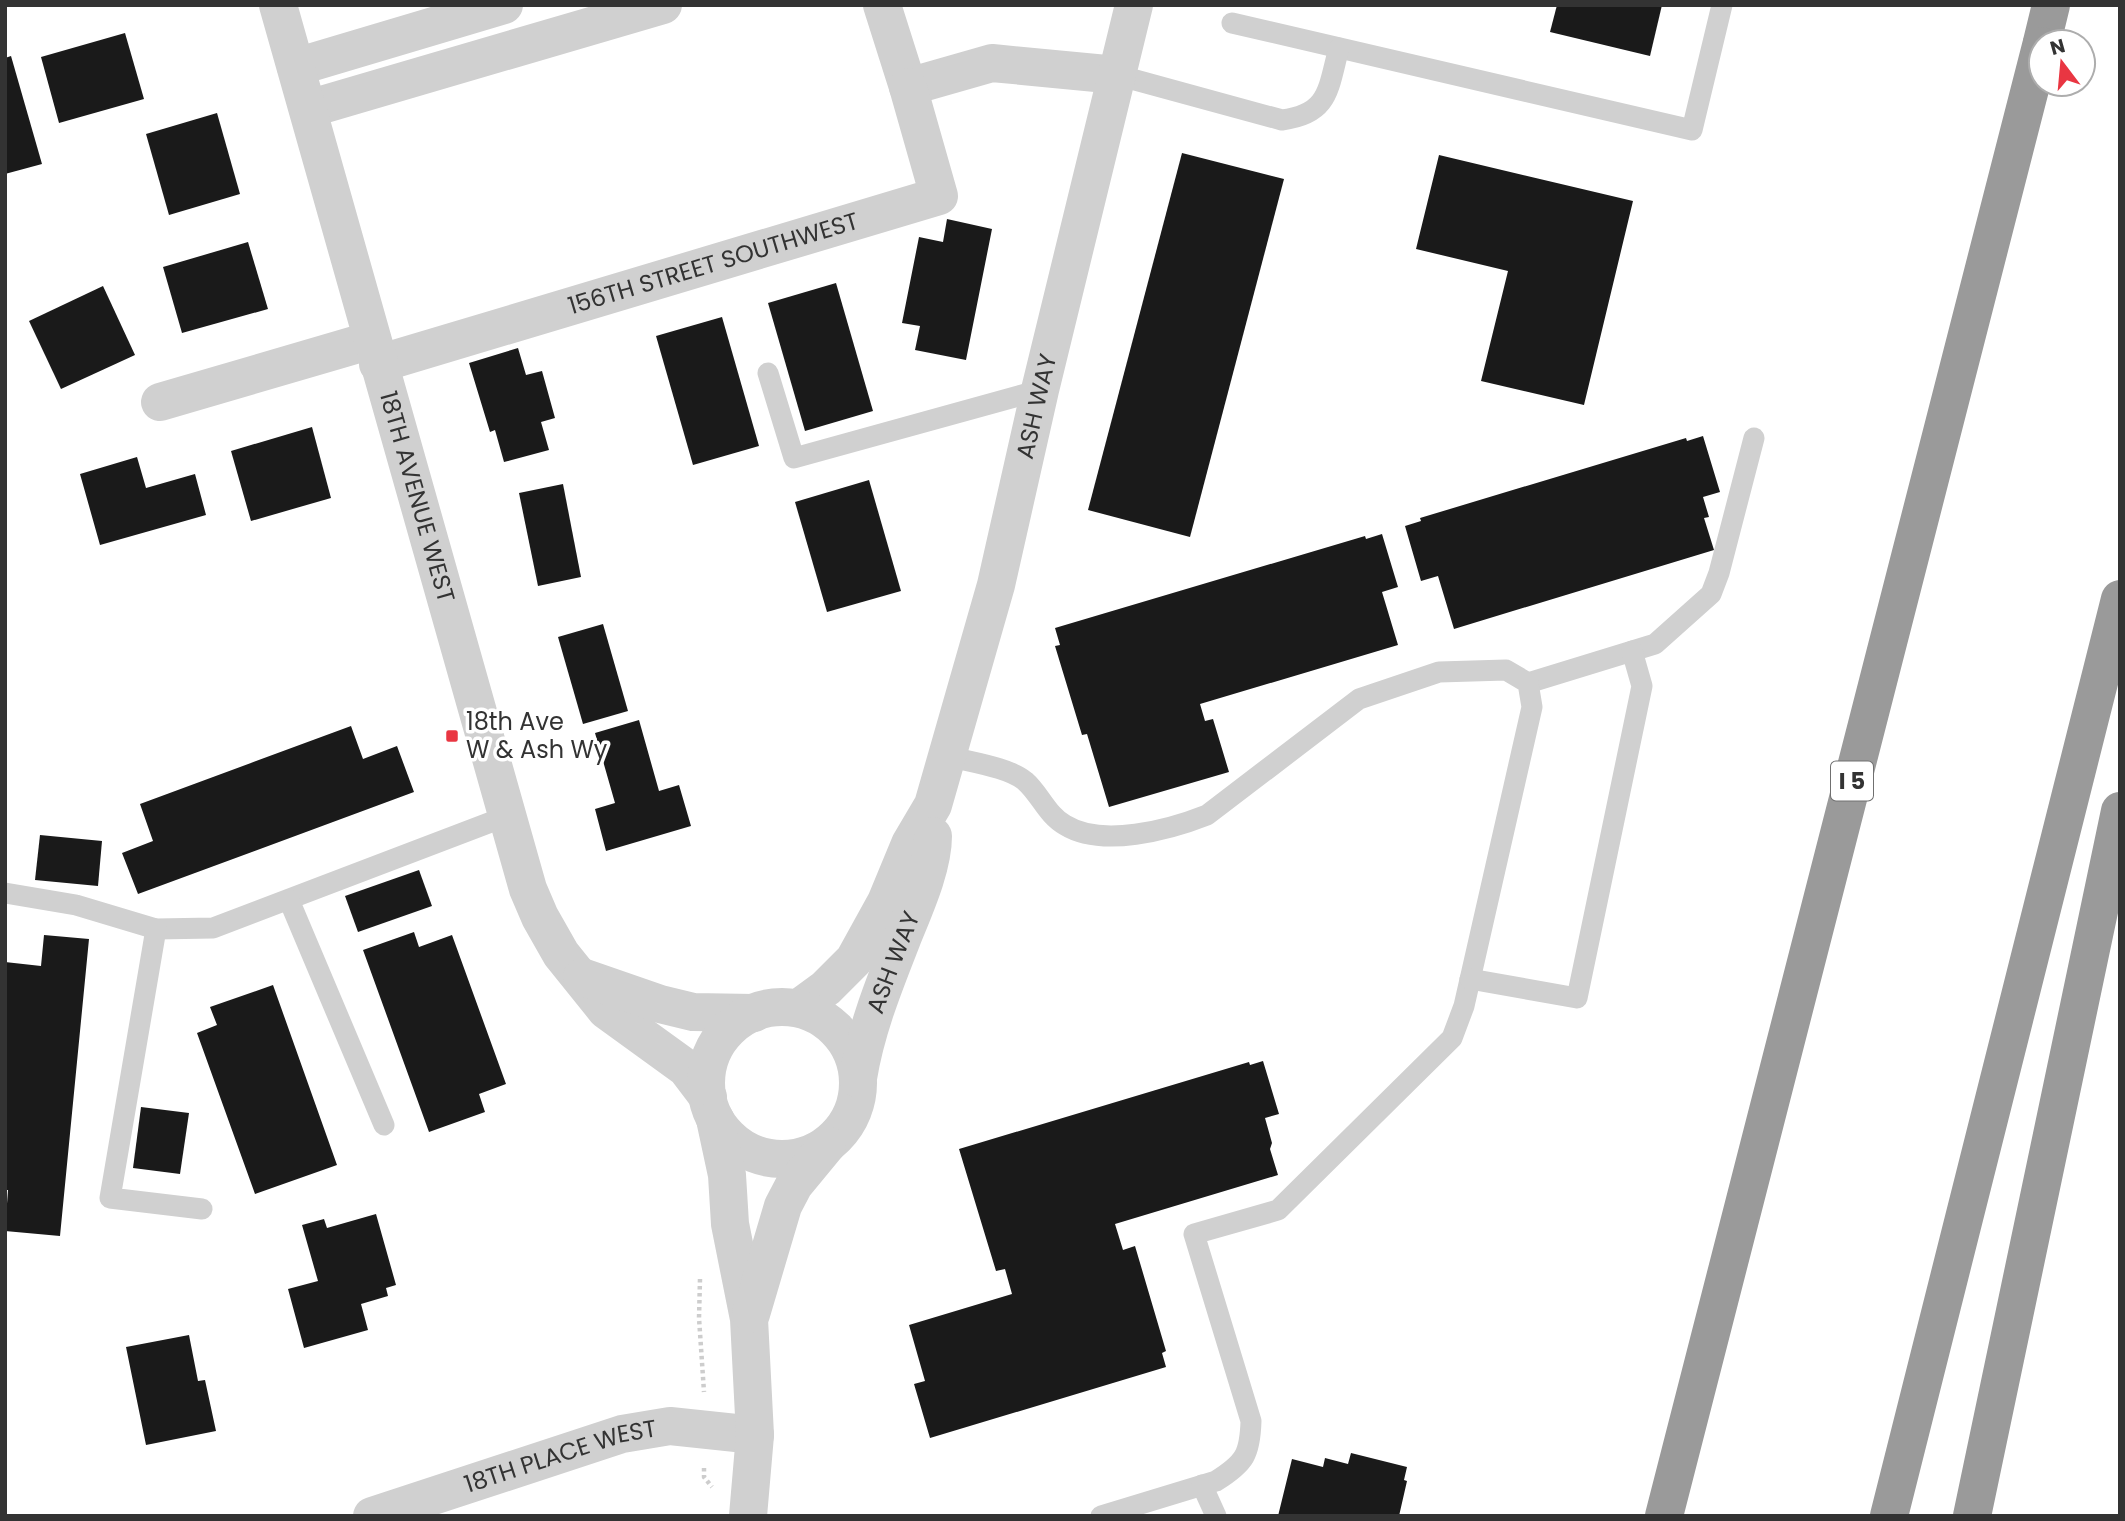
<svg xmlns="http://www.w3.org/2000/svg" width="2125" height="1521" font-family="Poppins,sans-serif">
  <rect width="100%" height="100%" fill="#fff"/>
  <!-- building -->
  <g fill="#1a1a1a">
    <path d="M1557,5H1662L1650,56L1550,32Z"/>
    <path d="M125,33L144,99L59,123L41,57Z"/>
    <path d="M11,56L42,164L5,174V58Z"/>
    <path d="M217,113L240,194L169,215L146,134Z"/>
    <path d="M1182,153L1284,179L1190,537L1088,510Z"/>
    <path d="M1439,155L1633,201L1584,405L1481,381L1508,271L1416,249Z"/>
    <path d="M947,219L992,229L966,360L915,350L920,326L902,323L919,237L943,242Z"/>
    <path d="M248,242L268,309L182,333L163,267Z"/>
    <path d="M836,283L873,411L805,431L768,303Z"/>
    <path d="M103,286L135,355L61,389L29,321Z"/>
    <path d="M722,317L759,446L693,465L656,336Z"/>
    <path d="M518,348L526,375L542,371L555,418L541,422L549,450L504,462L495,430L490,432L469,363Z"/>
    <path d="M312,427L331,498L251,521L231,451Z"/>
    <path d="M1703,436L1720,492L1703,497L1709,517L1704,518L1714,550L1454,629L1438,576L1421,581L1405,526L1421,521L1420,518L1686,438L1687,441Z"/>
    <path d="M137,457L146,488L195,474L206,515L100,545L80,474Z"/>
    <path d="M869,480L901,591L827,612L795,502Z"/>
    <path d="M563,484L581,577L538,586L519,493Z"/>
    <path d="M1382,534L1398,587L1382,592L1398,645L1200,704L1205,721L1213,719L1229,772L1109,807L1087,734L1082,735L1055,646L1060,645L1055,628L1365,536L1366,539Z"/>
    <path d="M603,624L628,711L583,724L558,637Z"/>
    <path d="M639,720L659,791L679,785L691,826L606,851L595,809L615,803L595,733Z"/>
    <path d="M351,726L363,759L397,746L414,792L138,894L122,853L153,841L140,804Z"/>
    <path d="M40,835L102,841L98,886L35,880Z"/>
    <path d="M419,870L432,906L358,932L345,896Z"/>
    <path d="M414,932L419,947L452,935L506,1084L479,1094L485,1112L429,1132L363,950Z"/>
    <path d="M44,935L89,939L60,1236L5,1231L8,1190H5V962L41,966Z"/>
    <path d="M273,985L337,1165L255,1194L197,1033L217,1025L210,1007Z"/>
    <path d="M1263,1061L1279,1114L1265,1118L1272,1143L1270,1149L1278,1175L1115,1224L1123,1250L1135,1246L1166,1351L1162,1353L1166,1367L930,1438L914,1384L925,1381L909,1325L1012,1294L1005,1269L996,1271L959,1149L1249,1062L1250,1065Z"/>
    <path d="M141,1107L189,1113L180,1174L133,1168Z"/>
    <path d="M376,1214L396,1285L386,1288L388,1296L361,1304L368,1330L304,1348L288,1289L318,1281L302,1225L324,1219L327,1228Z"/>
    <path d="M189,1335L198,1381L205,1380L216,1431L146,1445L126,1347Z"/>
    <path d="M1351,1453L1407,1467L1404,1480L1407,1481L1399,1516H1278L1292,1459L1323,1467L1325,1458L1348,1464Z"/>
  </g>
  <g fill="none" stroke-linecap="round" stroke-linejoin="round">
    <!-- path -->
    <g stroke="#cdcdcd" stroke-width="4.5" stroke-dasharray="3.5 3.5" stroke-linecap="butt">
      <path d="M700,1279L699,1318L704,1392"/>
      <path d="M704,1468V1477L712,1487"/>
    </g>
    <!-- service -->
    <g stroke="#d0d0d0" stroke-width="21">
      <path d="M1232,23L1692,130L1722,5"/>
      <path d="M1117,75L1282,120C1330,114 1328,88 1339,48"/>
      <path d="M768,373L794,458L1040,390"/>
      <path d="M1528,683L1655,644L1711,594L1719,573L1754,438"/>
      <path d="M947,756C969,762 1008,767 1025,781C1040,794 1047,815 1065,825C1102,848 1169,830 1207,815L1359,699L1439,672L1506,670L1528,683L1532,707L1464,1006L1452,1038L1278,1210L1194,1234L1251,1421C1250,1454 1245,1463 1216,1481L1101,1516"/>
      <path d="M5,893L76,905L156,929L213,928L507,816"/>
      <path d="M289,900L384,1125"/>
      <path d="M156,929L110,1198L202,1209"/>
      <path d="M1470,979L1577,998L1642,686L1632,651"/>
      <path d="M1202,1485L1216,1516"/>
    </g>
    <!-- minor -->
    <g stroke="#d0d0d0" stroke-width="38">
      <path d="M882,5L908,87L992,63L1117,75"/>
      <path d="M296,67L504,5"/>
      <path d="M308,109L663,5"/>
      <path id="s1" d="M378,364L939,196L908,87"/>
      <path d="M160,402L372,340"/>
      <path id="s2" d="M372,1516L622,1434L670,1426L755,1435"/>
    </g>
    <!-- tertiary -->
    <g stroke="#d0d0d0" stroke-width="38">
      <path id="s3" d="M278,5L528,889L540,917L561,954L606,1010L686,1068L708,1097"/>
      <path d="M582,977L660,1004L693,1012L754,1013"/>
      <path id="s4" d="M800,1007L826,988L854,960L886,902L910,844L933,805L996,585L1040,390L1134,5"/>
      <circle cx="782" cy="1083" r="76"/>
      <path id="s5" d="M858,1078C866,1029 884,985 902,939C914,909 933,868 933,836"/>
      <path d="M715,1119L727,1175L730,1224L749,1319L755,1435L748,1516"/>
      <path d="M751,1314L783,1206L794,1185L827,1145"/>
    </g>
    <!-- motorway -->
    <g stroke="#9a9a9a" stroke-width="38">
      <path d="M2042,42L2051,5"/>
      <path d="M1664,1516L2041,46"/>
      <path d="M1889,1516L2120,599"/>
      <path d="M1972,1516L2120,811"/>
    </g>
  </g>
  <!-- markers -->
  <rect fill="#e93642" stroke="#fff" stroke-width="2.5" x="445" y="729" width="14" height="14" rx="3.5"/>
  <g text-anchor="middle" stroke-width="7" stroke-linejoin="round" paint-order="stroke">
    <!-- shield labels -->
    <rect fill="#fff" stroke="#707070" stroke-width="2" x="1831" y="761.5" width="42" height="39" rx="5"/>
    <g font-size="23" font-weight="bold" fill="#333">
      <text x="1852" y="789">I 5</text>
    </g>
    <!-- street labels -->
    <g font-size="24" fill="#333" stroke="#fff">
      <text dy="8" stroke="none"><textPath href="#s1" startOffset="350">156TH STREET SOUTHWEST</textPath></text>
      <text dy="8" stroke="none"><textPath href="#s4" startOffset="658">ASH WAY</textPath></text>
      <text dy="8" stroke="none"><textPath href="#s3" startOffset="511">18TH AVENUE WEST</textPath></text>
      <text dy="8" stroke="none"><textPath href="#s5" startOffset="121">ASH WAY</textPath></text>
      <text dy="8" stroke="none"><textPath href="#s2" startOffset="198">18TH PLACE WEST</textPath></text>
    </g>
    <!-- poi labels -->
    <g font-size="24" fill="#333" stroke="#fff" text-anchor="start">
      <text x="466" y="730">18th Ave<tspan x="466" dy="28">W &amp; Ash Wy</tspan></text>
    </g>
  </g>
  <!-- border -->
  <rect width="2125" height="1521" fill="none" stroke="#333333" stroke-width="14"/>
  <!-- north arrow -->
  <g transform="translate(2062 63) rotate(344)"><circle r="33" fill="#ffffff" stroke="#adadad" stroke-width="2"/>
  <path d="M0-5L12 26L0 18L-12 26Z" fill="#e93642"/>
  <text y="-10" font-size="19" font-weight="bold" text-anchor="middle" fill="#333333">N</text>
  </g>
</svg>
